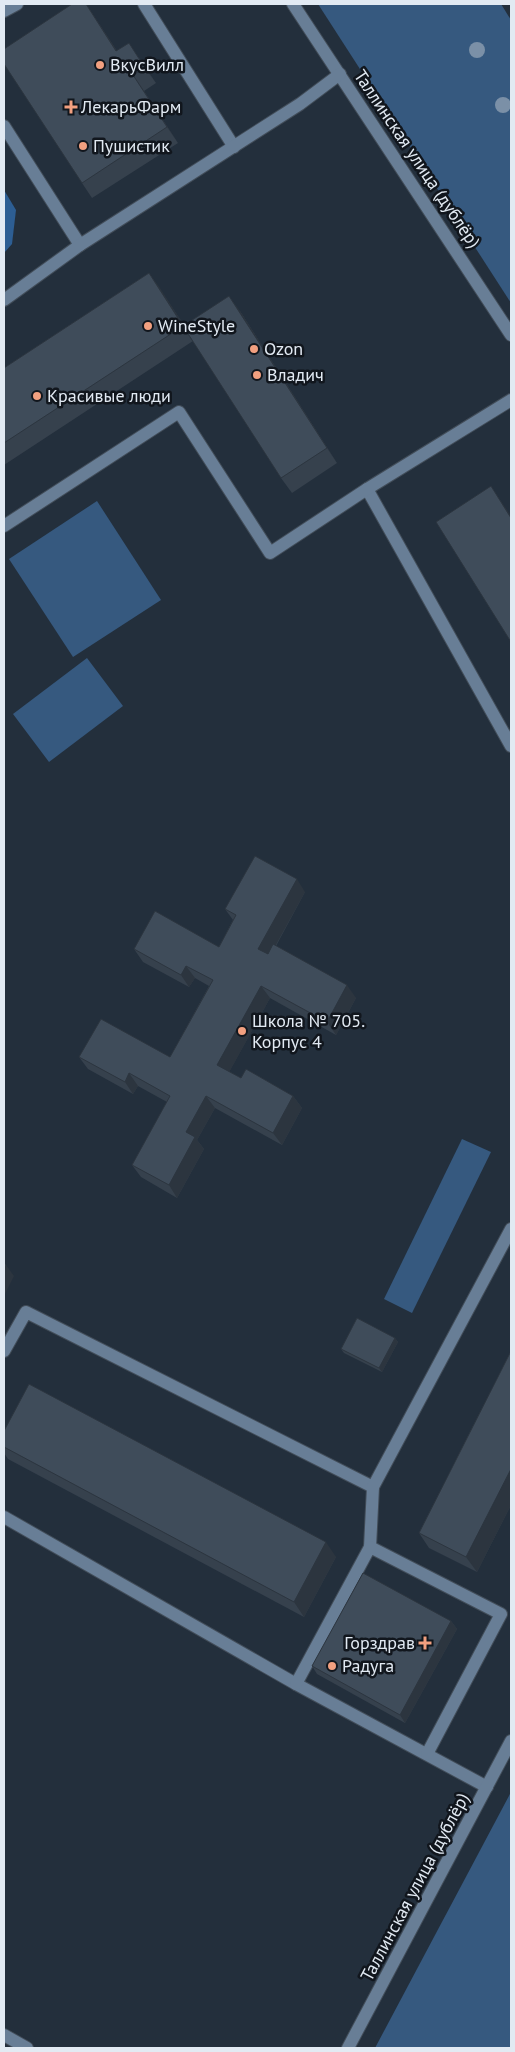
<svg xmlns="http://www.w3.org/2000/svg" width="515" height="2052" font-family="'PT Sans',sans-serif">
  <rect width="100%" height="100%" fill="#232f3c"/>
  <!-- green -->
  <g fill="#36597f">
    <path d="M318,4H501L511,20V303Z"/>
    <path d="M97,501L161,600L73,657L9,559Z"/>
    <path d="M87,658L123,706L49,762L13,714Z"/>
    <path d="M462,1139L491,1152L412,1313L384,1299Z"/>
    <path d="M511,1792V2048H375Z"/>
  </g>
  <!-- forest -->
  <path fill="#2d5e93" d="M4,190L16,210L12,244L4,253Z"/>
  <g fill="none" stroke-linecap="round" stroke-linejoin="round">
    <!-- minor casing -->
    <g stroke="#424d59" stroke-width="14">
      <g id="minor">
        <path d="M144,4L234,147"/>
        <path d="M293,4L511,335"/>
        <path d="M4,11L17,4"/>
        <path d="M4,126L80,245"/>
        <path d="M4,300L80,245L300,104L340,74"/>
        <path d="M367,489L511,746"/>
        <path d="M4,526L179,412L270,553L367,489L511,400"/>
        <path d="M4,1351L26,1312L373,1487"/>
        <path d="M4,1517L296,1684L487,1787"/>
        <path d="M370,1547L373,1487L511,1229"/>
        <path d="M296,1684L370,1547L501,1614L427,1754"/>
        <path d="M4,2035L27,2048"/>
        <path d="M348,2048L511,1741"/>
      </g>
    </g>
    <!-- minor -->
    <use href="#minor" stroke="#687e96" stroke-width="12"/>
  </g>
  <!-- trees -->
  <g fill="#7b90a7">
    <circle cx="477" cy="50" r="8"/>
    <circle cx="503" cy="105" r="8"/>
  </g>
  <!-- wall -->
  <g fill="#36414d">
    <path d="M86,4L117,51L139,58L156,83L144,91L178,143L92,198L82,183Z"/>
    <path d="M149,273L184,325L240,311L337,463L292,493L281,478L193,341L4,465V368Z"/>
    <path d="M305,892L276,946L356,998L336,1035L270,998L229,1072L241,1078L293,1096L302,1108L282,1145L215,1108L197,1140L204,1149L177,1198L141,1177L132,1165L167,1102L138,1086L133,1094L88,1069L79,1057H170L209,986L195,978L189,987L143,962L134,949L219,947L233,920L225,909Z"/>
    <path d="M395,1338L398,1342L382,1372L344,1353L341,1349Z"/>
    <path d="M511,1351V1505L477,1572L429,1548L419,1533Z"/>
    <path d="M4,1431L336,1557L304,1617L8,1459L4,1453Z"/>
    <path d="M451,1621L457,1629L405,1723L317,1674L312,1666Z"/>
  </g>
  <!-- shaded-wall -->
  <g fill="#2c353f">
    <path d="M86,4L92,13L127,66L116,51Z"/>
    <path d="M129,43L139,58L156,83L145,68Z"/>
    <path d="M133,75L144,91L178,143L167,127Z"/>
    <path d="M149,273L160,288L194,341L183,326Z"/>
    <path d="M229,296L240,311L337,463L327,448Z"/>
    <path d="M491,486L511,516V518Z"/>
    <path d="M297,879L305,892L267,961L258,949Z"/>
    <path d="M186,966L195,978L189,987L181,975Z"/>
    <path d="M347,985L356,998L336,1035L327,1022Z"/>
    <path d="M261,986L270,998L226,1078L217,1065Z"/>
    <path d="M129,1073L138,1086L133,1094L125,1082Z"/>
    <path d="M206,1096L215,1108L197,1140L204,1149L177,1198L169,1185L186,1132Z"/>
    <path d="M293,1096L302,1108L282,1145L273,1133Z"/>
    <path d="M6,1265L14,1276L4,1296V1270Z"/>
    <path d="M395,1338L398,1342L382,1372L379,1368Z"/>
    <path d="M511,1469V1505L477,1572L466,1557Z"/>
    <path d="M326,1542L336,1557L304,1617L294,1602Z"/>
    <path d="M451,1621L457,1629L405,1723L400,1715Z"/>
  </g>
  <!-- building -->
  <g fill="#3f4c5a" stroke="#2c353f">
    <path d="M72,4H86L116,51L129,43L145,68L133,75L167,127L82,183L4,64V49Z"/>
    <path d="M149,273L183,326L229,296L327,448L281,478L183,326L4,443V368Z"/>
    <path d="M491,486L511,518V642L436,522Z"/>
    <path d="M255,856L297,879L258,949L268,954L273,944L347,985L327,1022L261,986L217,1065L241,1078L246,1069L293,1096L273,1133L206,1096L186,1132L195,1137L169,1185L132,1165L170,1096L129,1073L125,1082L79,1057L101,1019L170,1057L213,980L186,966L181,975L134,949L155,911L219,947L236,915L225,909Z"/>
    <path d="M4,1264L6,1265L4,1270Z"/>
    <path d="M357,1318L395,1338L379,1368L341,1349Z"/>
    <path d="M511,1351V1469L466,1557L419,1533Z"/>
    <path d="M29,1384L326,1542L294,1602L4,1447V1431Z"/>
    <path d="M363,1573L451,1621L400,1715L312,1666Z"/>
  </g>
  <!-- markers -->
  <g fill="#f2a080" stroke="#11161d" stroke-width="2">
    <circle cx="100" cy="65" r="5"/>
    <path d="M68.5 99.5h5v5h5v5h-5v5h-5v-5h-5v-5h5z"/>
    <circle cx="83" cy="146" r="5"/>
    <circle cx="148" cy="326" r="5"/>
    <circle cx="254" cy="349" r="5"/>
    <circle cx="257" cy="375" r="5"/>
    <circle cx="37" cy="396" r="5"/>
    <circle cx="242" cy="1031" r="5"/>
    <path d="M422.5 1635.5h5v5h5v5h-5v5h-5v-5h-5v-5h5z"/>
    <circle cx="332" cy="1666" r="5"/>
  </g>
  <g text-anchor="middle" stroke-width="5" stroke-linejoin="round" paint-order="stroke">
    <!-- poi labels -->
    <g font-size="18" fill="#e2eaf3" stroke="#11161d" text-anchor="start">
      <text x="110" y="71">ВкусВилл</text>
      <text x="81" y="113">ЛекарьФарм</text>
      <text x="93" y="152">Пушистик</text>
      <text x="158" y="332">WineStyle</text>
      <text x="264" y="355">Ozon</text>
      <text x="267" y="381">Владич</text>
      <text x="47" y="402">Красивые люди</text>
      <text x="252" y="1027">Школа № 705.<tspan x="252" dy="21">Корпус 4</tspan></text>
      <text x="415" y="1649" text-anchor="end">Горздрав</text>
      <text x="342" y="1672">Радуга</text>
    </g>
    <!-- street labels -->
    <g font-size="18" fill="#e2eaf3" stroke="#11161d">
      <text transform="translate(417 159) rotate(56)" y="6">Таллинская улица (дублёр)</text>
      <text transform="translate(415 1887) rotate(-62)" y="6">Таллинская улица (дублёр)</text>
    </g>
  </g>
  <!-- border -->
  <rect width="515" height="2052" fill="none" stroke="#e2eaf3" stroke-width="10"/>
</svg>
